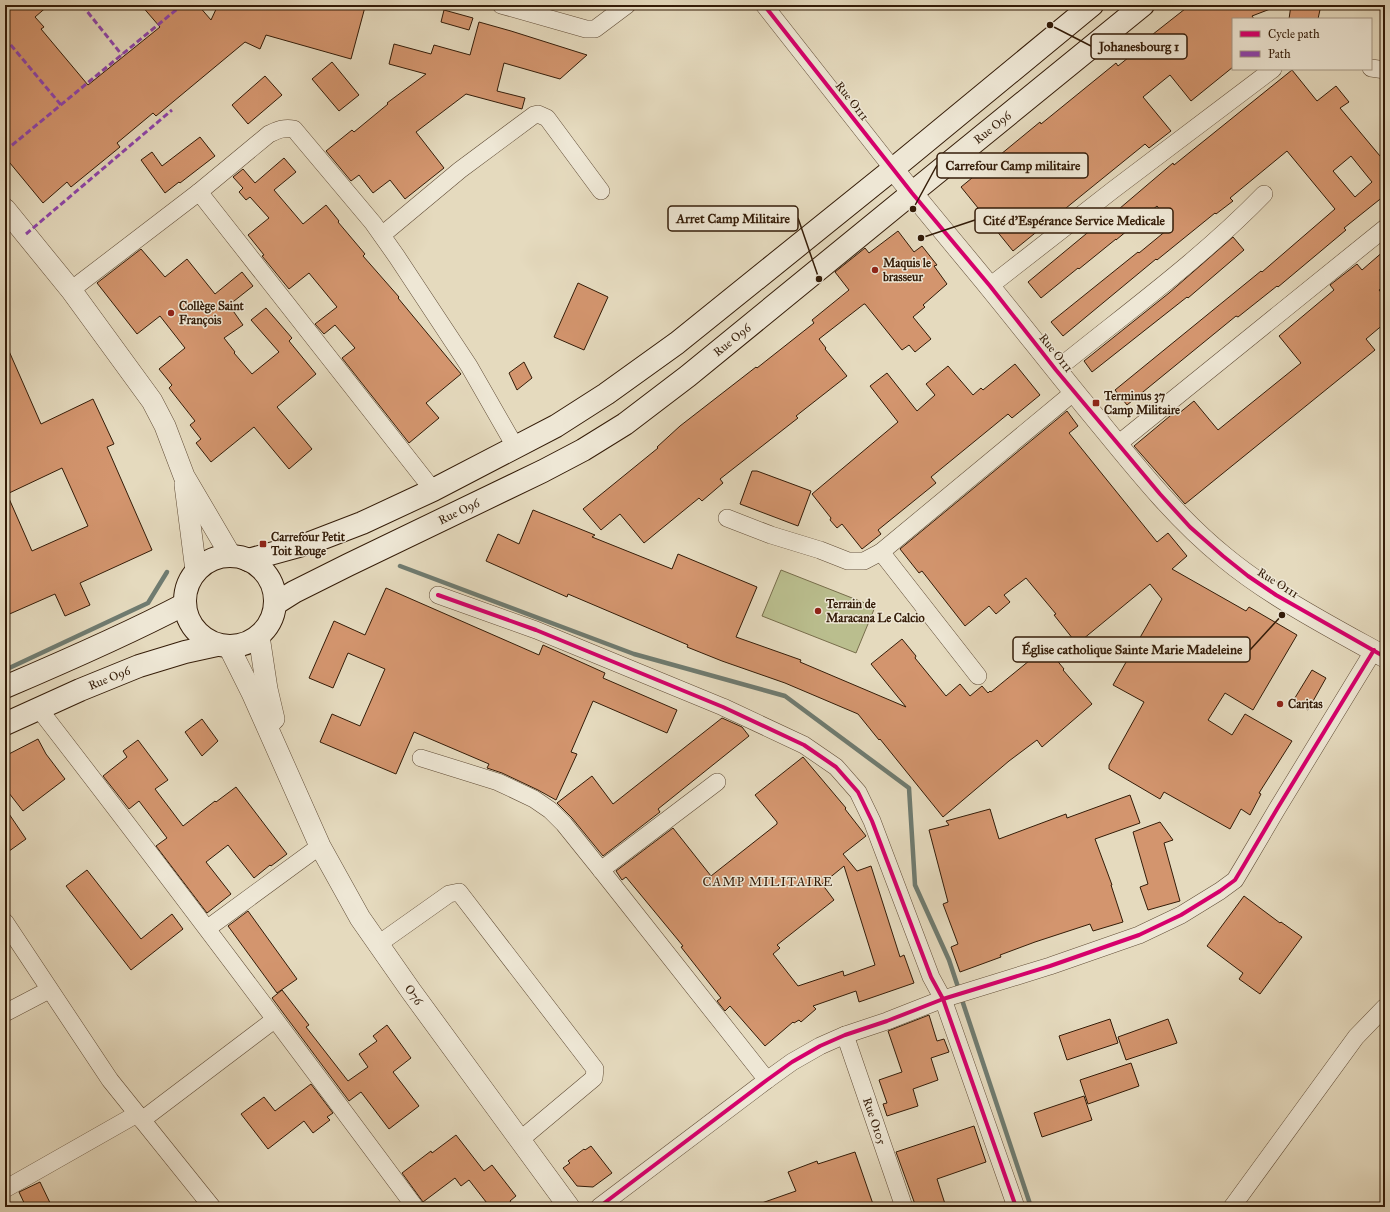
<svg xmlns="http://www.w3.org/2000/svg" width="1390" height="1212" font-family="'IM FELL Great Primer',serif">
  <rect width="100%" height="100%" fill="#e5dabe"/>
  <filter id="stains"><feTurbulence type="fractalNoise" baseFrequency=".005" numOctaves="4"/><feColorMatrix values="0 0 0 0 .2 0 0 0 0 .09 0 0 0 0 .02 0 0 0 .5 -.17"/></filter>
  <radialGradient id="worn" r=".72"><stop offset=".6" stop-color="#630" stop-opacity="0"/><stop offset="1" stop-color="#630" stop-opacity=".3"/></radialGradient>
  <!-- green -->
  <path fill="#babe8e" stroke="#776d4b" d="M781,570L875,607L856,653L762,616Z"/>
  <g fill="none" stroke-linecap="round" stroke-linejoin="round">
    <!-- stream -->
    <g stroke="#6f7b70" stroke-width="4.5">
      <path d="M400,566L634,654L785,696L909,788L915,885L949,960L959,990"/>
      <path d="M5,670L148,603L167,572"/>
      <path d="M961,997L1031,1207"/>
    </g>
  </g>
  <!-- building -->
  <g fill="#d3956e" stroke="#341c08" fill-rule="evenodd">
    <path d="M5,5H49L35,17L44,27L41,29L88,85L160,27L141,5H198L211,20L218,5H358L365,7L351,59L266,35L260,49L245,42L156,116L153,113L117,143L120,147L71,187L67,182L43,203L5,157Z"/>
    <path d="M1190,5H1278V6L1252,16L1254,19H1233V67L1191,101L1170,75L1143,97L1171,131L1149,148L1145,144L1013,251L961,187L1040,122L1041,124L1116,63L1118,66L1145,44L1143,42Z"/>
    <path d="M1291,5H1321L1318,19H1289Z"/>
    <path d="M444,10L473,18L469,30L441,22Z"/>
    <path d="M479,22L511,31L587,55L560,79L504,63L497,91L525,98L522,109L466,94L416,132L444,168L405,199L390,180L373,193L359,175L351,181L326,151L352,130L354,132L388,104L387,103L426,74L389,64L394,44L431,54L434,45L470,55Z"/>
    <path d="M332,62L359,95L339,111L312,79Z"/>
    <path d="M1292,70L1317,101L1336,86L1349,102L1340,108L1385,162V197L1384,196L1344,228L1346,230L1278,287L1277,286L1238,317L1236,316L1127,405L1115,390L1261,271L1262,272L1335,209L1287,151L1230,198L1233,201L1216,214L1215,213L1157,260L1156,259L1063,336L1051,322L1138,252L1139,253L1173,225L1157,206L1116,240V239L1079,269L1078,268L1041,298L1028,282L1098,224L1099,226L1173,163L1174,165ZM1351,156L1372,182L1355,197L1333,171Z"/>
    <path d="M265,76L282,95L248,124L232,105Z"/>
    <path d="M200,137L215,156L180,183L179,182L165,193L141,160L152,152L162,166Z"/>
    <path d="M284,158L296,172L274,190L303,224L326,205L339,221L338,222L365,254L363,256L399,297L398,298L461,374L426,403L439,418L409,443L342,358L355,348L335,325L324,334L315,324L337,307L309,273L289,289L262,256L264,255L248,235L269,218L250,197L246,200L239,192L243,188L233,177L243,169L255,183Z"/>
    <path d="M898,231L914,252L922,246L937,265L934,266L947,284L923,305L925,307L913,317L931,339L915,352L909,345L902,350L865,304H864L819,339L826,348L825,349L847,376L796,416L798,418L720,479L723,483L702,501L699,498L644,543L620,514L601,530L583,509L658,448L657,447L680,426L756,367L757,368L814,323L812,320L849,290L835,272L865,248L869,253Z"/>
    <path d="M1233,237L1244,250L1188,298L1187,297L1092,372L1084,361L1169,293Z"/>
    <path d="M141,249L165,277L187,259L215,294L242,272L253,286L229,305L243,325L224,338L235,352L234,353L252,374L279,352L251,320L266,308L292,338L289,341L316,374L277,407L312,449L289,469L254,427L211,462L196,443L201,439L190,425L195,421L169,388L172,385L159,369L185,348L160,316L137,334L97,283Z"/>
    <path d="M1385,250V285L1379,290L1385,297V323L1366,339L1375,350L1185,504L1134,446L1176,411L1178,414L1194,401L1218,430L1301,363L1279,336L1334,290L1330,285L1357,264L1362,270Z"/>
    <path d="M578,283L608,297L584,350L554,337Z"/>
    <path d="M5,342L41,424L93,399L114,444L107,447L152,550L80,583L90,605L65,616L55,594L5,616ZM62,468L88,526L32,551L7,494Z"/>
    <path d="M524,362L532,378L517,390L509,373Z"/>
    <path d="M1015,364L1040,395L1012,418L1008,414L931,477L936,483L878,530L881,534L862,549L842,524L837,528L830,520L831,518L812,494L898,422L870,386L887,373L917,411L935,395L926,384L948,366L973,395L981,388L983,390Z"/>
    <path d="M1067,411L1078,426L1069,433L1157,542L1168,533L1187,556L1172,569L1246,611L1249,607L1297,635L1253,710L1225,693L1208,720L1232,735L1245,714L1292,741L1259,793L1261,794L1250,815L1241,809L1230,829L1164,792L1160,799L1109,769V765L1144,702L1113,685L1162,599L1150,584L1077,644L1054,615L1056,614L1026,578L1004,595L1010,602L996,614L989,606L965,626L922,571L919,573L900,549Z"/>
    <path d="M752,471H757L811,491L798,526L740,504Z"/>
    <path d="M533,510L595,535L592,537L672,569L678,554L757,587L736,637L801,660L800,662L906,707L871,664L902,639L916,656L915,658L946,696L960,684L970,696L982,686L988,693L990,691L991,692L1046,647L1064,669L1063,670L1092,704L1042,747L1037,740L1009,761L943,817L880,739L879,740L858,714L785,683L722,661L687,647L688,645L568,594L567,597L486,561L498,534L519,544Z"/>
    <path d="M386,588L539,655L543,645L605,673L603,678L677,710L667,733L593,701L571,752L577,754L556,800L538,790L502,773L487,768L489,764L414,732L396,774L320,742L332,714L360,726L385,669L348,653L333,688L309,678L334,621L365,635Z"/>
    <path d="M1312,670L1326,678L1308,710L1293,701Z"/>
    <path d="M722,718L742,727L749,736L658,809L660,812L603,856L572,818L557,803L592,776L613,804Z"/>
    <path d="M202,719L218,741L202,756L185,732Z"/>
    <path d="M38,739L46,754L65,779L23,811L5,788V756Z"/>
    <path d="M138,740L168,780L155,789L183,826L215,801L216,802L236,787L287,854L271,866L270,865L254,878L228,845L206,862L231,894L207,913L156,846L167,838L139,801L129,809L103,776L127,757L123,751Z"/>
    <path d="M803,757L846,808L845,809L866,836L843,854L857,871L871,866L900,957L904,955L914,983L859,1002L856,991L813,1006L816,1009L801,1022L799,1020L794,1023L793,1022L765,1046L730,1006L725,1011L717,1001L721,998L681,947L683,946L626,877L622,880L616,871L673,828L711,876L777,824V822L755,795ZM844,866L875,965L844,976L843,971L798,986L773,954L780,948L777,945L834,900L822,884Z"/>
    <path d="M1130,795L1140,823L1095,839L1112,885H1111L1123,922L1093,931L1090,924L1035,942L1000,955L1001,957L960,972L951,947L958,944L943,904L948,902L929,830L949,825L946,821L990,809L999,839L1066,814L1067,818Z"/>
    <path d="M5,808L26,839L5,854Z"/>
    <path d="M1160,822L1173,840L1164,843L1180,901L1148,910L1140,887L1148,884L1133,832Z"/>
    <path d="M87,870L141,939L172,914L183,929L131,970L66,886Z"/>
    <path d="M1244,896L1280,923L1281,922L1302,937L1260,994L1239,979L1243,973L1207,946Z"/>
    <path d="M248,911L297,979L277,993L228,926Z"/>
    <path d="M282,990L309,1025L306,1027L348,1081L368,1067L359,1054L377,1041L373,1036L387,1025L411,1058L393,1072L419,1106L389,1129L361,1092L349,1101L272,998Z"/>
    <path d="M929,1015L937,1041L944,1039L949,1052L931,1058L938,1080L913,1089L918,1106L887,1116L883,1104L887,1103L879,1080L902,1072L888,1031Z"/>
    <path d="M1110,1019L1118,1043L1067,1060L1059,1036Z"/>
    <path d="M1168,1019L1177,1043L1126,1060L1118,1037Z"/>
    <path d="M1131,1063L1139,1086L1088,1104L1080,1080Z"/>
    <path d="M311,1084L333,1113L327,1117L330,1120L313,1133L304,1121L268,1149L241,1114L264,1097L275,1111Z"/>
    <path d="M1084,1096L1092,1120L1042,1137L1034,1113Z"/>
    <path d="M974,1126L986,1162L937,1179L946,1207H916L896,1152Z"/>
    <path d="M456,1135L484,1171L492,1165L516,1196L510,1201L514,1207H490L469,1180L461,1186L455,1178L423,1202L402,1173L431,1151L432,1153Z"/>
    <path d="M591,1146L612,1173L593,1187L577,1186L563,1168L570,1163L568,1161L584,1149L585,1150Z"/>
    <path d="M855,1152L874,1207H756V1205L796,1191L788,1172L817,1161L818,1164Z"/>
    <path d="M40,1182L52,1207H26L19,1192Z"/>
  </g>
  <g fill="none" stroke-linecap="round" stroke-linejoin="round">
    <!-- minor casing -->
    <g stroke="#604c36" stroke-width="18">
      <g id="minor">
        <path d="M501,5L586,29H595L627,5"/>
        <path d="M764,5L893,169"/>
        <path d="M1371,68L1385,70"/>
        <path d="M199,192L269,134C278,130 284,127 294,129L373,223L397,257L469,366L516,448"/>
        <path d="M382,235L460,170L534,115L538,114L547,118L601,191"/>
        <path d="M990,286L1113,190L1273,69"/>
        <path d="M71,290L199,192L433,490"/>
        <path d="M1056,370C1126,313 1201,259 1264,194"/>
        <path d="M1118,444L1385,228"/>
        <path d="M727,518L771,535L820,550L848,561H864L881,552"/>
        <path d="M438,595L536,630L723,707L804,745L836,767L858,792L872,821L931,977L943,999L1016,1207"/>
        <path d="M978,676L881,552L1074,392"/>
        <path d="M39,709C166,873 291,1040 415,1207"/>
        <path d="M421,758L498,782L534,799L550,810L564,824L601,870L767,1080"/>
        <path d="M601,870L717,782"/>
        <path d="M5,922L110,1080L212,1207"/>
        <path d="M208,928L320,846"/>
        <path d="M377,945L449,894L459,892L595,1069L594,1078L520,1140"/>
        <path d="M5,1013L49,990"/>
        <path id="s1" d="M845,1035L904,1207"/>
        <path d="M142,1120L274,1020"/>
        <path d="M5,1189L137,1114"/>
        <path d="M599,1207L767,1080L792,1062L820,1046L845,1035L887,1021L943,999L1050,966L1139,935L1181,915L1220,891L1235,880L1244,865L1277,809L1374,650"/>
        <path d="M1232,1207L1356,1037L1385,1007"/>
      </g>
    </g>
    <!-- tertiary casing -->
    <g stroke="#604c36" stroke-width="22">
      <g id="tertiary">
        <path d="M893,169C924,208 957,247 989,286C1021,325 1052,365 1084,404C1128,457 1170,513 1224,557C1271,596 1331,627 1385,657"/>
        <path d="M5,209L71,290L152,401L165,426L184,476L231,556"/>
        <path d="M185,485L196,571"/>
        <path d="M259,636L267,689L274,719"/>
        <path id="s2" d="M229,647L252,693L320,846L360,918L411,991L569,1207"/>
      </g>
    </g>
    <!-- secondary casing -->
    <g stroke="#341c08" stroke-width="24">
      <g id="secondary">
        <circle cx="230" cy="601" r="45"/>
        <path d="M248,560L310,543L362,523L433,490L556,426L606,394L677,343L893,169L1092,5"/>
        <path id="s3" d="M275,604L294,592L348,565L543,471L583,450L625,424L688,376L912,193L1143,5"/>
        <path d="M5,687C66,661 126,635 185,604"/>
        <path id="s4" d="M5,724L80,690L139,666L185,652L217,645"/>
      </g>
    </g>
    <!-- minor -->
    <use href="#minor" stroke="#eee7d5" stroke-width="17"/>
    <!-- tertiary -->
    <use href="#tertiary" stroke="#eee7d5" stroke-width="21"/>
    <!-- secondary -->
    <use href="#secondary" stroke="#eee7d5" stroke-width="22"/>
    <!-- quiet -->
    <g stroke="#8e44ad" stroke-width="3" stroke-dasharray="6 3" stroke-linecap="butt">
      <path d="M82,5L122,55"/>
      <path d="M5,38L61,105"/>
      <path d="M5,151L182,5"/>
      <path d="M26,234L172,110"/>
    </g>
    <!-- cycleway casing -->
    <g stroke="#eee7d5" stroke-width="6">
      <g id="cycleway">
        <path d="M764,5L912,193L990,286L1056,370L1160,494L1190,527L1223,556L1248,576L1276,595L1385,657"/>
        <path d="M438,595L536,630L723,707L804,745L836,767L858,792L872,821L931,977L943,999L1016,1207"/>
        <path d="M599,1207L767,1080L792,1062L820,1046L845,1035L887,1021L943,999L1050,966L1139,935L1181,915L1220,891L1235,880L1244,865L1277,809L1374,650"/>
      </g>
    </g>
    <!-- cycleway -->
    <use href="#cycleway" stroke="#d6006c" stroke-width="4"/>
  </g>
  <!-- markers -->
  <g fill="#8f2418" stroke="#eee7d5" stroke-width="1.5">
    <circle cx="875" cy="270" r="4"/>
    <circle cx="171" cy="313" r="4"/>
    <rect x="1092" y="399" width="8" height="8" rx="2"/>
    <rect x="259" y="540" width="8" height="8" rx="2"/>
    <circle cx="818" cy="611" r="4"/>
    <circle cx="1280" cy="704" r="4"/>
  </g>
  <g text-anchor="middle" stroke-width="3" stroke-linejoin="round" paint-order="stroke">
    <!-- street labels -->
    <g font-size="12" fill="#341c08" stroke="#eee7d5">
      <text transform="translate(852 101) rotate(52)" y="4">Rue O111</text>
      <text dy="4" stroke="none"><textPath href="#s3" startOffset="866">Rue O96</textPath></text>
      <text dy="4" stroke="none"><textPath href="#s3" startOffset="530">Rue O96</textPath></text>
      <text transform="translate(1056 353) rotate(51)" y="4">Rue O111</text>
      <text dy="4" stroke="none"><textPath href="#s3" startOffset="206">Rue O96</textPath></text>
      <text transform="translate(1278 583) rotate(32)" y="4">Rue O111</text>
      <text dy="4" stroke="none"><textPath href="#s4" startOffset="114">Rue O96</textPath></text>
      <text dy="4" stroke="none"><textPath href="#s2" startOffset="395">O76</textPath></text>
      <text dy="4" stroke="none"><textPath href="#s1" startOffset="91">Rue O105</textPath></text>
    </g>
    <!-- poi labels -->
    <g font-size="12" font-weight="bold" fill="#341c08" stroke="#eee7d5" text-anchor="start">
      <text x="883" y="267">Maquis le<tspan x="883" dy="14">brasseur</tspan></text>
      <text x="179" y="310">Collège Saint<tspan x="179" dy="14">François</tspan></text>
      <text x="1104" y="400">Terminus 37<tspan x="1104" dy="14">Camp Militaire</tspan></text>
      <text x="271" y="541">Carrefour Petit<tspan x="271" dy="14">Toit Rouge</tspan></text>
      <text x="826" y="608">Terrain de<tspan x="826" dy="14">Maracana Le Calcio</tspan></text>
      <text x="1288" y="708">Caritas</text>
    </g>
    <!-- neighbourhood labels -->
    <g font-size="13" letter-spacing="1" fill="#341c08" stroke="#eee7d5">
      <text x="768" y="886">CAMP MILITAIRE</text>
    </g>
  </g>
  <!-- callouts -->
  <path fill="none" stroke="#341c08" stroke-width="1.5" d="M1050 25L1091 46M913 209L937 165M819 279L798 218M921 238L975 220M1282 615L1250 650"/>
  <g fill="#341c08" stroke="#eee7d5" stroke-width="1.5">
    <circle cx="1050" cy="25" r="4"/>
    <circle cx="913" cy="209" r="4"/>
    <circle cx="819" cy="279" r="4"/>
    <circle cx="921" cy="238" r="4"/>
    <circle cx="1282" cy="615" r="4"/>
  </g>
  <g fill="#eee7d5" stroke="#341c08" stroke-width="1.5">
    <rect x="1091" y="34" width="96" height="25" rx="4"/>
    <rect x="937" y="153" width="151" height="25" rx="4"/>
    <rect x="668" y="206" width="130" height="25" rx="4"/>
    <rect x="975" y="208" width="198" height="25" rx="4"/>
    <rect x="1013" y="637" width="237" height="25" rx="4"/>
  </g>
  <g font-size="13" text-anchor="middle" font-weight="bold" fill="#341c08">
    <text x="1139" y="51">Johanesbourg 1</text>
    <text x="1013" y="170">Carrefour Camp militaire</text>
    <text x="733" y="223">Arret Camp Militaire</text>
    <text x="1074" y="225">Cité d'Espérance Service Medicale</text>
    <text x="1132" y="654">Église catholique Sainte Marie Madeleine</text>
  </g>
  <!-- margin -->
  <rect width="1390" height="1212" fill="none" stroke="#e5dabe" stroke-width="20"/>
  <rect x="6" y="6" width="1378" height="1200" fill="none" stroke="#341c08" stroke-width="2"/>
  <rect x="10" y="10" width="1370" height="1192" fill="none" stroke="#341c08"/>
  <!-- legend -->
  <rect x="1232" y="18" width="140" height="52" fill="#eee7d5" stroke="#a49683"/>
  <rect x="1240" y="31" width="20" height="6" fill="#d6006c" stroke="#a49683"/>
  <text x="1268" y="38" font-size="12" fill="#341c08">Cycle path</text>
  <rect x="1240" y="51" width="20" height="6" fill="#8e44ad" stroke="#a49683"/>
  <text x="1268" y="58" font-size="12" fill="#341c08">Path</text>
  <rect width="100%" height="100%" filter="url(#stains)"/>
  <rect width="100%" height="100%" fill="url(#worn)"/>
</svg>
